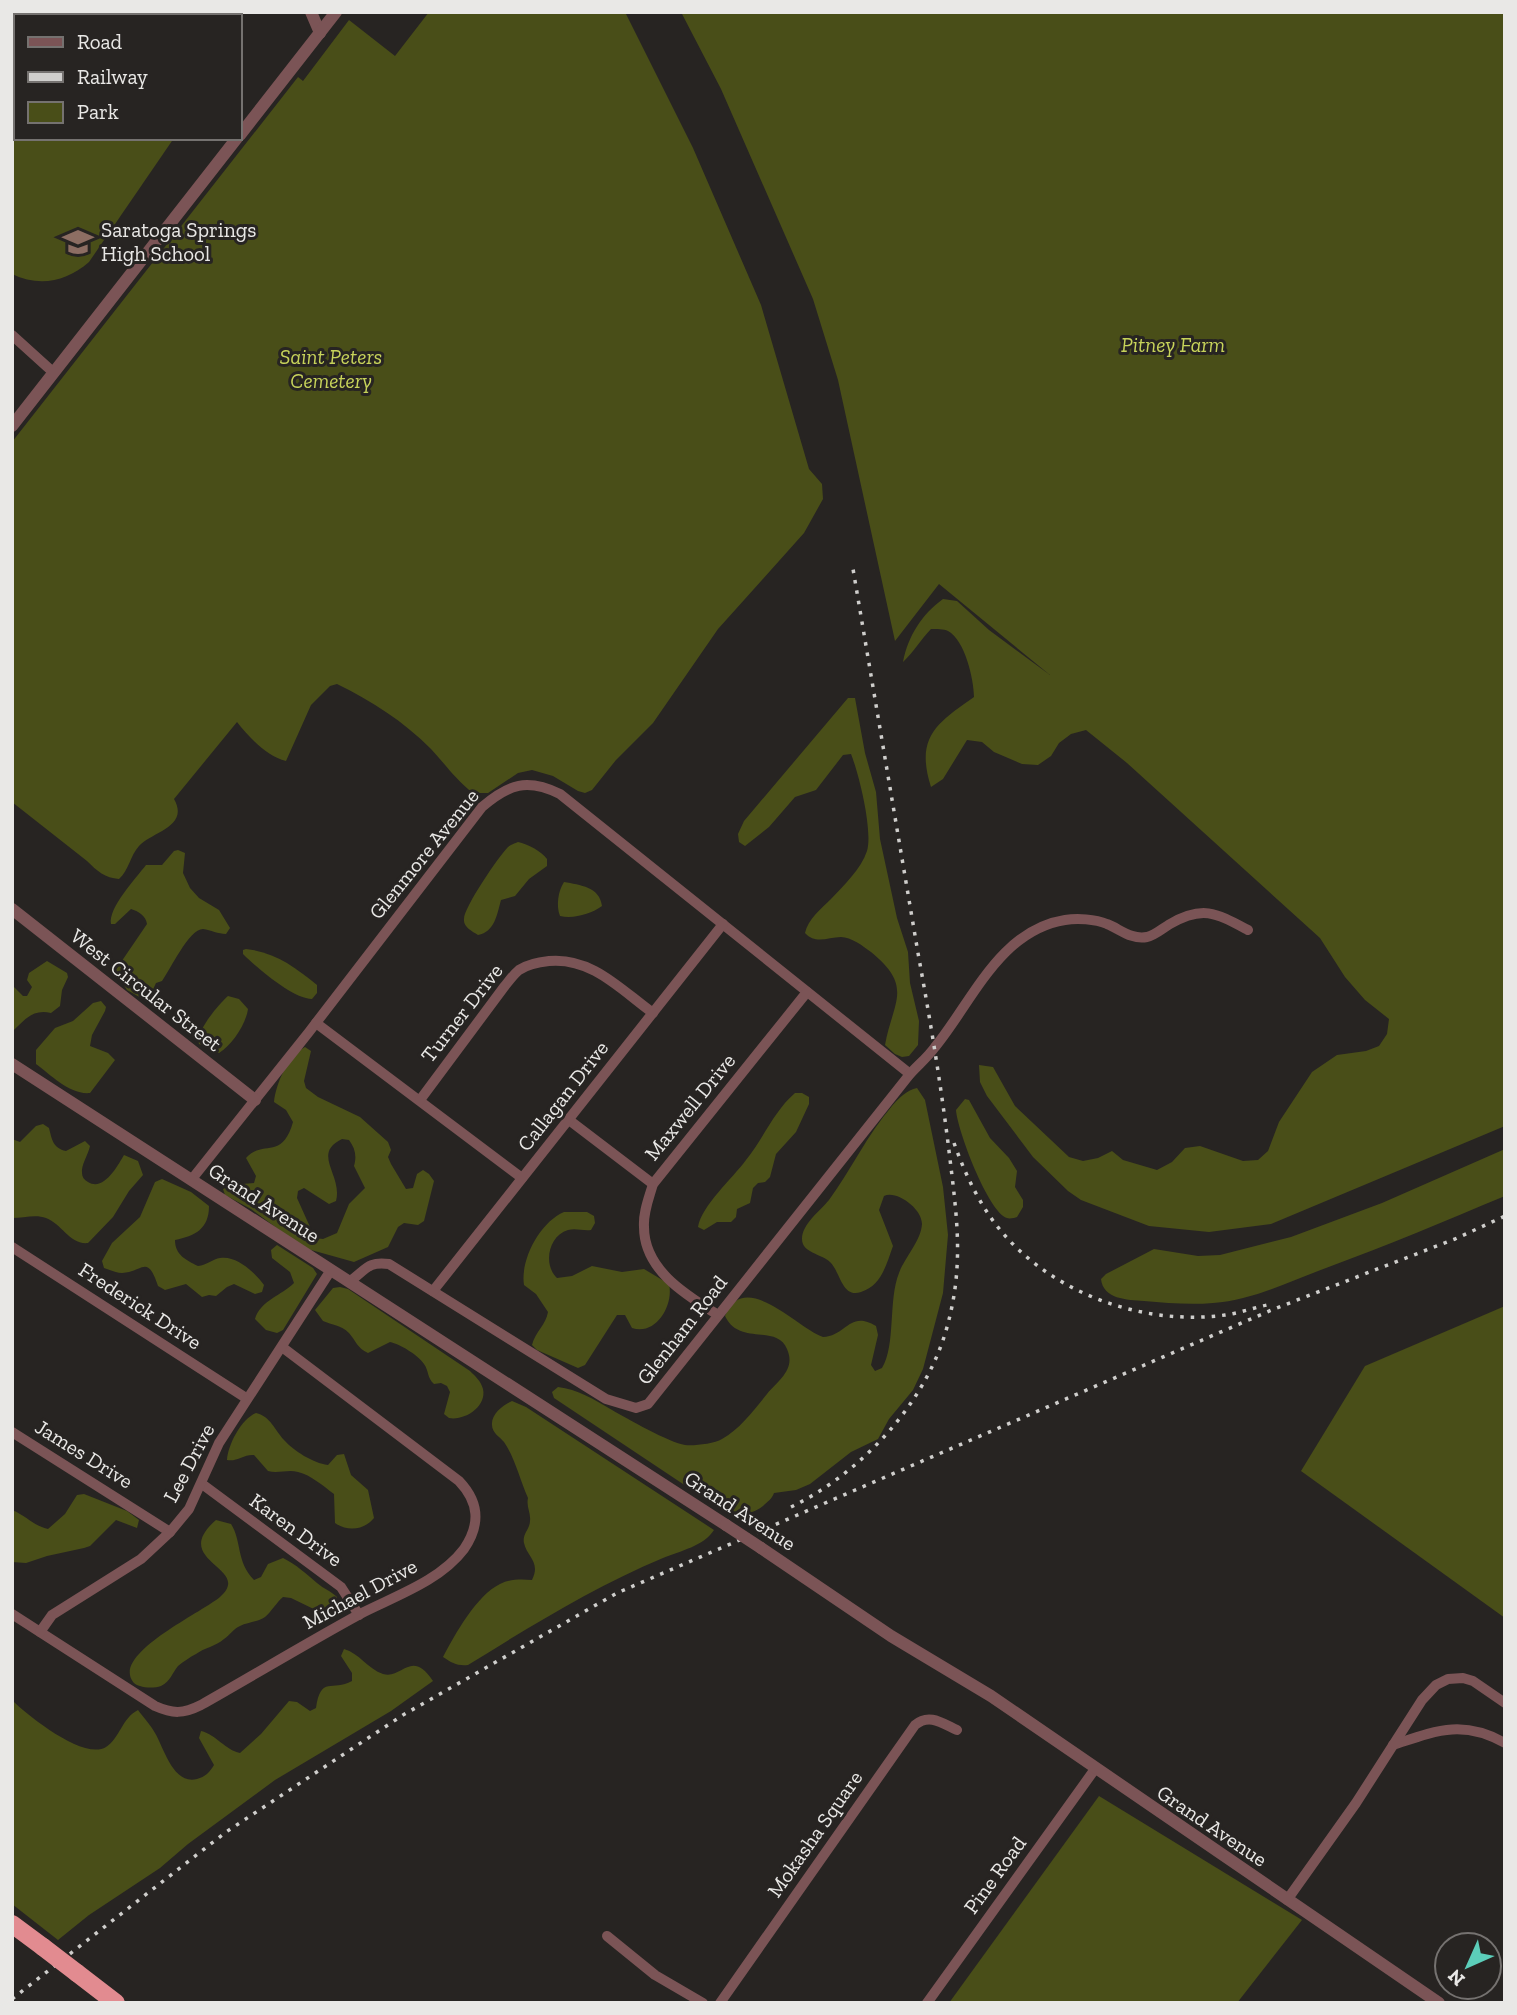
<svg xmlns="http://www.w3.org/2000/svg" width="1517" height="2015" font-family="'Zilla Slab',serif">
  <rect width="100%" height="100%" fill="#272422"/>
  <!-- green -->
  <g fill="#494e18" fill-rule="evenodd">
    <path d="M429,12H625L693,148L761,305L809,469L822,484L823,499L804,533L718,629L653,723L616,760L592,790L585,793L578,791L553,776L532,770L518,773L488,793H473C456,780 445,764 431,749C403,721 372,701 337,684L330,686L311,705L286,761C267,757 249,737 237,722L174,799C190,827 151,832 139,846C130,856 129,870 119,879C105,878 97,871 87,861L12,802V442L298,77L303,81L349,20L395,56Z"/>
    <path d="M681,12H1505V1126L1271,1224L1209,1232L1149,1226L1081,1200L1068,1191L1033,1157L987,1096L980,1082L979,1065L993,1067L1015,1106L1069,1157L1083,1161L1098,1158L1112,1151L1123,1160L1157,1170L1172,1162L1185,1148L1200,1146L1243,1161L1258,1160L1268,1151L1279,1122L1312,1072L1337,1055L1366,1051L1379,1046L1387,1034L1389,1019L1365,1000L1345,977L1320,938L1127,763L1086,730L1071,734L1059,743L1051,756L1038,765L1022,764L994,752L982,742L967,740L943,779L931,787C915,737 937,723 974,697C974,680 965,640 948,631C944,629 936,629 931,629C921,639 914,652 903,662C908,636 922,614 943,599L957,601L989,630L1050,675L939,584L895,641L838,380L813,299L721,89Z"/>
    <path d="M16,138H174L89,262C66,282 39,287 12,274V143Z"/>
    <path d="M848,698H855L865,753L876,792L880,839L897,918L908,952L910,983L919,1021L918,1045L909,1056L902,1057L895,1054L885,1045C893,1001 914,987 871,952C863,946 851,937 841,937C828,937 816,945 805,933C808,919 821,909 831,899C844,885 861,869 867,851C873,831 859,774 851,754L843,755L816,790L795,797L769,827L745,846L739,842L738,834L744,821Z"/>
    <path d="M518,842C528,844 541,851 547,859V866L529,879L515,896L501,900C497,914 495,932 478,935C472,931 463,927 464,919C464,907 499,856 508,847C512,844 513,844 518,842Z"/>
    <path d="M178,850L185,853L183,873L190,888L199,898L219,910L230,928L226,934C218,934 211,930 203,929C189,929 170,970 162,981L156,983L151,994L143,999L127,990L115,971L147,924C146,916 138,911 131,909L115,924H111C108,908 136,878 146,865H162L174,851Z"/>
    <path d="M564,882C580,885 600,887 602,906C591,914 574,919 560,916C556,906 558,891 564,882Z"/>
    <path d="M246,949C275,952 295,967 317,985V993L312,999C293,999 257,968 243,954V950Z"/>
    <path d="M47,961L67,973L68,977L62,990L60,1006L51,1013C33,1009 25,1019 12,1032V985L23,996H27L32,987L27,980L29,973Z"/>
    <path d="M228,996L239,999L248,1009C246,1024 232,1045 219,1053L199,1044C195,1032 218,1005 228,996Z"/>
    <path d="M101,1001L106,1007L105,1011L92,1035L90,1046L108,1053L115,1060L90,1093C70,1095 51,1075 36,1064V1050L55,1028L73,1021L93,1003Z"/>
    <path d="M305,1047L311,1051L304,1081L306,1088L318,1097L360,1117L388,1142L391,1150L388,1157L391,1164L406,1189L413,1188L417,1174L423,1170L429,1174L434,1181L424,1221L418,1225L404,1223L398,1227L388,1247L354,1262L304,1248L251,1209L225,1195L223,1189L230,1185L254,1183L256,1176L246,1158C263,1139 282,1161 293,1122L286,1110L274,1102C276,1083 288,1056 305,1047ZM342,1139L349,1140C355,1148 357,1156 354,1166L365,1188L349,1204L337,1233L323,1239L315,1238L297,1198L298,1191L304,1188L329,1204L336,1201C343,1175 311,1154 342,1139Z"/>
    <path d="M917,1088L925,1100L943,1187L948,1235L943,1293L923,1369L913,1390L889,1419L878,1439L851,1452L810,1484L796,1490L774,1493C772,1499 768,1501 763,1506C747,1518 737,1513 719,1508L554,1398L552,1392L558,1387C577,1389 595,1400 612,1410C626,1418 670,1443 685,1445C693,1446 714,1444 722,1439C740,1429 754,1410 767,1394C779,1380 796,1369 787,1349C777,1324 739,1346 725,1316C744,1268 797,1328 823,1337C847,1336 849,1310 876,1326L878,1335L871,1365L875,1371L882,1368C896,1345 888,1300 899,1273C905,1257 921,1241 922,1224C922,1209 897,1190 884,1196L879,1210L893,1246C886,1265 882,1285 861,1292C842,1299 840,1271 830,1262C822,1254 802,1253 802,1239C802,1224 820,1211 829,1200C851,1170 867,1135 892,1106C899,1098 907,1090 917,1088Z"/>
    <path d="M795,1093H802L809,1097V1104L796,1132L776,1154L770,1177L765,1182L758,1183L753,1188L750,1203L737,1209L736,1217L731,1222H717L704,1230L698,1227C702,1205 732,1179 746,1160C763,1139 774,1111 795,1093Z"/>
    <path d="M965,1099L969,1100L990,1138L1009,1158L1017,1171L1015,1187L1023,1200V1207L1017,1217C1015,1218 1009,1219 1007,1218C988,1212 957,1129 956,1110Z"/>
    <path d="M43,1124L49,1128C52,1140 53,1148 66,1151L85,1141L90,1146C88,1155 81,1165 82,1173C82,1177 84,1180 88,1182C104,1192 118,1165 124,1155L138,1161L143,1175L129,1191L113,1217L88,1243C70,1245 62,1224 46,1218C36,1214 23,1218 12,1218V1139L20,1142L36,1126Z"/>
    <path d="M1505,1149V1196C1445,1221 1386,1246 1326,1268C1288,1282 1253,1300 1213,1303C1190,1305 1167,1303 1144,1301C1127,1300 1103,1299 1101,1279L1106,1274L1154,1249L1198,1256L1220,1255L1291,1237L1382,1203Z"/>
    <path d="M162,1179L191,1192L209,1206C209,1229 195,1236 175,1240C175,1255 186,1260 198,1266C207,1265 213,1259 220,1258C237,1255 255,1273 264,1285L262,1292L255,1294L234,1284L227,1287L216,1296L209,1295L202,1297L186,1284L165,1290L158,1286C147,1253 143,1272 122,1273C116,1273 110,1270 104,1268L102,1261L112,1243L140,1217L155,1182Z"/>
    <path d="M564,1212H587L594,1216L595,1223L591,1230C583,1231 576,1228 568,1230C548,1236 543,1265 557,1278L572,1276L592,1266L622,1272L644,1269L669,1284C674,1305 656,1336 632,1328L625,1315H617L585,1365L578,1368L537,1350L532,1345C535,1332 546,1325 548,1312L536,1294L524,1285C520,1260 540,1222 564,1212Z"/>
    <path d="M277,1245L313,1268L317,1274L283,1330L277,1333L266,1330L255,1319C260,1301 282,1295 294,1283L290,1272L272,1258L271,1250Z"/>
    <path d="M340,1287L348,1289L470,1371C475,1376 481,1381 483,1389C487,1407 464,1421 449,1418L444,1414L450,1392L447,1386L441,1383L434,1384C427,1378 429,1371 424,1364C418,1355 400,1344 390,1342L368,1353C357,1348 356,1341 349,1333C341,1325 332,1325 323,1321L315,1310L333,1288Z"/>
    <path d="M1505,1306V1618L1301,1471L1365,1366Z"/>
    <path d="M512,1401L526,1407L714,1530C704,1546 680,1551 663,1558C594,1587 531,1626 468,1665C457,1666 452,1663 443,1657C455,1634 477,1595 500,1584C510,1579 521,1579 532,1580C541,1562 527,1557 524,1543C522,1534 530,1529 530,1521C531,1513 526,1507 528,1498C520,1480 515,1458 504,1442C500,1437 492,1433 492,1425C491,1414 503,1405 512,1401Z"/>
    <path d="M256,1413C271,1417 274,1429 284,1440C294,1451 313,1463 328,1465L337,1455L344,1454L351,1475L368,1490L374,1518C364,1530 348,1532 335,1523L334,1494C323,1486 311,1475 298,1472C288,1469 278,1474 268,1471L254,1455C244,1454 237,1462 227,1460C228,1445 241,1419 256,1413Z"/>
    <path d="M84,1494L127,1511L139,1520L137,1528L116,1520L90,1546L84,1548L47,1556L26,1563L12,1562V1510C27,1516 32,1525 48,1529L65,1514L77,1495Z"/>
    <path d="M216,1520L231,1524C242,1541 236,1562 254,1580L261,1577L268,1564L283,1558C297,1565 305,1573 317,1583C324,1589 331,1591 337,1597L335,1606L324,1614L291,1598L283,1597C276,1603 272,1611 265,1617C258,1622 248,1622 240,1626C233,1629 230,1635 224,1639C216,1646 204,1648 196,1654C190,1657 183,1662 178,1666C172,1673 171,1681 161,1686C155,1688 146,1688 140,1686C135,1685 131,1681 130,1675C125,1648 202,1612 220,1597C254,1567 168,1562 216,1520Z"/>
    <path d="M344,1649C359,1653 368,1669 383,1674C402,1680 411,1648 433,1681L391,1711L275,1780L188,1844L160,1868L89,1915L58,1940L12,1904V1700C27,1715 84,1761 106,1747C120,1738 122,1718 138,1710C144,1718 150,1724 155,1733C164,1748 173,1785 197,1779C205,1777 210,1772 214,1765L199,1738L201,1731C217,1735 225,1750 240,1753L261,1734L289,1701L297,1702L310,1711L316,1708C321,1675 332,1692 352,1681V1673L341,1656Z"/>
    <path d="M1099,1796L1302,1920L1237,2003H949Z"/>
  </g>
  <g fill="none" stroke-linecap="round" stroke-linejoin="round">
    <!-- minor -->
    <g stroke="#7b5456" stroke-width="10">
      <path d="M12,335L54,373"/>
      <path d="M316,1023L522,1178"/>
      <path d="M420,1100L504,987C509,981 513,975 519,970C528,964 539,962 549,961C592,957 621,990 653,1013"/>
      <path d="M569,1120L653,1184"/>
      <path d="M192,1179L309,1032L482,807C509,784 527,778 560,794L910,1074"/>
      <path d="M12,1247L246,1398"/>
      <path d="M349,1282C366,1270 367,1261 389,1264L606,1399L636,1408L648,1404L910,1074C918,1065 928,1057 935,1047C972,1002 1000,930 1065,920C1077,918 1095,919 1107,924C1120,929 1131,940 1147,937C1154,936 1163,928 1170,924C1203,905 1216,913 1248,930"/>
      <path d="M433,1291L723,924"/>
      <path d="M718,1315C686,1295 644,1270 644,1227C643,1212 649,1198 653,1184L807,992"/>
      <path d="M12,1432L170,1532"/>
      <path d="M202,1484L341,1587L359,1615"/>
      <path d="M12,1614L155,1706C173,1714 183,1714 201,1705C254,1675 307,1643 360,1614C395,1596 440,1581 464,1549C481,1524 479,1502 459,1481L282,1347"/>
      <path d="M40,1632L52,1615L141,1559L170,1532L189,1509L219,1443L331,1270"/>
      <path d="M1393,1745C1435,1731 1462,1719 1505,1743"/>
      <path d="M1287,1900L1356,1803L1422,1700L1436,1685L1448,1679L1463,1678L1473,1681L1505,1703"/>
      <path d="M607,1936L655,1975L703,2003"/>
      <path d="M720,2003L915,1725C929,1713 942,1723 957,1730"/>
      <path d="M927,2003L1095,1769"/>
    </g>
    <!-- tertiary -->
    <g stroke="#7b5456" stroke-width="12">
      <path d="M311,12L320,33"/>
      <path d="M240,135L336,12"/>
      <path d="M12,426L237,138"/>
      <path d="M12,909L255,1100"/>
      <path d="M12,1064L726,1525"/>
      <path d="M761,1548L891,1636L991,1696L1439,2003"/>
    </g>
    <!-- trunk -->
    <g stroke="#e28b90" stroke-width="18">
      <path d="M12,1924L43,1947"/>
      <path d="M77,1973L116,2003"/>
    </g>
    <!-- rail -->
    <g stroke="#cfcecc" stroke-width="3.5" stroke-dasharray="3.5 7" stroke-linecap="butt">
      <path d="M954,1143C963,1168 974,1193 989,1215C1039,1289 1138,1327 1225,1315C1239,1313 1253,1308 1267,1305"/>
      <path d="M791,1507C859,1474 922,1408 945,1334C965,1268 957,1218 949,1151C941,1085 930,1019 918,953C896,823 874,693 852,563"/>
      <path d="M12,1999L226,1832L403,1715L617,1593L1274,1309L1455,1239L1505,1216"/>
    </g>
    <!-- tertiary-bridge -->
    <path stroke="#7b5456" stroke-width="12" d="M726,1525L761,1548"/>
    <!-- trunk-bridge -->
    <path stroke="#e28b90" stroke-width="18" d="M43,1947L77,1973"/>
  </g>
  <!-- icons -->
  <defs>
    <g id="school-bare" transform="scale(2.415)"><path d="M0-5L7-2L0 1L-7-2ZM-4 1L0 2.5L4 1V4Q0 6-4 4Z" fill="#8d6e63" stroke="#272422" stroke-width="2.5" paint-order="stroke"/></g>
  </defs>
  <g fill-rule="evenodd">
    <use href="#school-bare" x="78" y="242"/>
  </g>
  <g text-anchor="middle" stroke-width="6" stroke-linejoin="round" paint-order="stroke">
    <!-- poi labels -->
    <g font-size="21" fill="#e9e8e6" stroke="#272422" text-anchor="start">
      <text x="101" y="237">Saratoga Springs<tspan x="101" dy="24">High School</tspan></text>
    </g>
    <!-- park labels -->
    <g font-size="21" font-style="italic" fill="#c7d35a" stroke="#272422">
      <text x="1173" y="352">Pitney Farm</text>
      <text x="331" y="364">Saint Peters<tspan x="331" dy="24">Cemetery</tspan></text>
    </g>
    <!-- street labels -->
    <g font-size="21" fill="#e9e8e6" stroke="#272422">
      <text transform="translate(424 854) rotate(-51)" y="7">Glenmore Avenue</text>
      <text transform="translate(146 990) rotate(38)" y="7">West Circular Street</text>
      <text transform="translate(462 1013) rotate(-52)" y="7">Turner Drive</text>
      <text transform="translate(563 1096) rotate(-52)" y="7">Callagan Drive</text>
      <text transform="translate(690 1107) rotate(-51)" y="7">Maxwell Drive</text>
      <text transform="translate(264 1203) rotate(33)" y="7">Grand Avenue</text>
      <text transform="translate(140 1306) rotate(33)" y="7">Frederick Drive</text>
      <text transform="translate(682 1330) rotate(-52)" y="7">Glenham Road</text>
      <text transform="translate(84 1454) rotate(32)" y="7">James Drive</text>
      <text transform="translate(189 1463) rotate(-62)" y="7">Lee Drive</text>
      <text transform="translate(740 1511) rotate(33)" y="7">Grand Avenue</text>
      <text transform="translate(296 1530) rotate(36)" y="7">Karen Drive</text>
      <text transform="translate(360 1594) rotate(-28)" y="7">Michael Drive</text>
      <text transform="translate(1212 1826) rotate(34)" y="7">Grand Avenue</text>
      <text transform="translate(815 1834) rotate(-55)" y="7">Mokasha Square</text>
      <text transform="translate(995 1875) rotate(-54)" y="7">Pine Road</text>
    </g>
  </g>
  <!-- border -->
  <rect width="1517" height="2015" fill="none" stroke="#e9e8e6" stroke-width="28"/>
  <!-- legend -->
  <rect x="14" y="14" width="228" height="126" fill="#272422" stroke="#757270" stroke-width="2"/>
  <rect x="28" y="37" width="35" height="10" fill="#7b5456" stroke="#757270" stroke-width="2"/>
  <text x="77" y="49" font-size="21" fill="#e9e8e6">Road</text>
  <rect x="28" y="72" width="35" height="10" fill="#cfcecc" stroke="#757270" stroke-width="2"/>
  <text x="77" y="84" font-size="21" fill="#e9e8e6">Railway</text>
  <rect x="28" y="102" width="35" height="21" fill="#494e18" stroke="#757270" stroke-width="2"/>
  <text x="77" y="119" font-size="21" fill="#e9e8e6">Park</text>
  <!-- north arrow -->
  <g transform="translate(1468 1966) rotate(225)"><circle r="33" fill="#272422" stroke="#757270" stroke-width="2"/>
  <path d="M0-5L12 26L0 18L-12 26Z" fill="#5cceba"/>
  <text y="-10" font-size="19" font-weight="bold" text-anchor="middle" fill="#e9e8e6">N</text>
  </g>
</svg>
